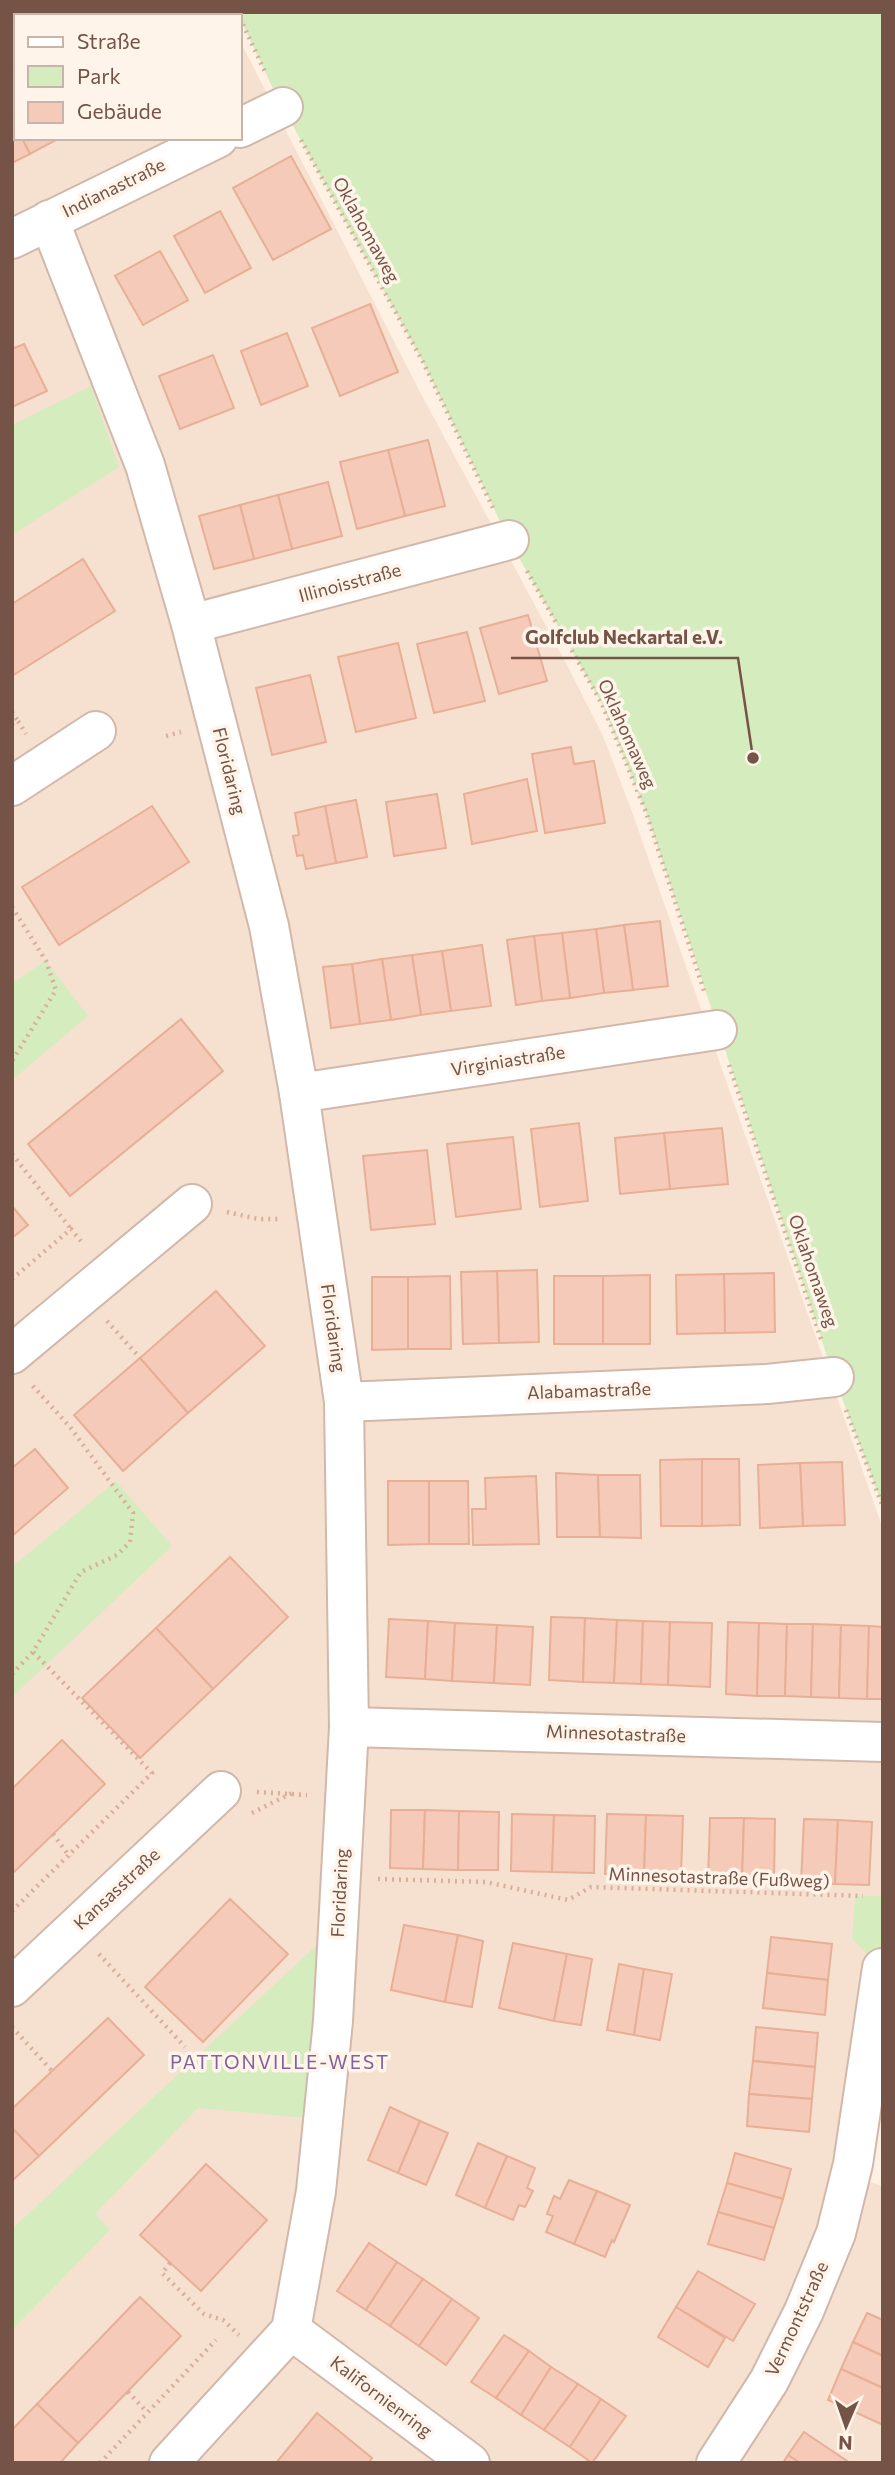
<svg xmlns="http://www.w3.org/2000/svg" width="895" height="2475" font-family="Commissioner,sans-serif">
  <rect width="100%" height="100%" fill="#fef0e2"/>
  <!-- residential -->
  <g fill="#f6e1d0">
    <path d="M62,12H225L226,16H55Z"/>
    <path d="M16,35V138H240V41L420,392L565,661L603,736L631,809L883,1529V1896L875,1897L834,2171L883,2186V2463H12V37Z"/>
  </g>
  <!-- green -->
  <g fill="#d5ecbf">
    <path d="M12,12H63L55,16H16V35L12,37Z"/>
    <path d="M237,12H883V1507L834,1377L646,812L602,704L509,540L423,362L277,97Z"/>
    <path d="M91,386L119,467L12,535V425Z"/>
    <path d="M46,961L88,1016L12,1080V983Z"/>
    <path d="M116,1481L172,1546L12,1697V1567Z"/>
    <path d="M855,1896H883V2110L863,2105L882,1968L852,1939Z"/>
    <path d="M319,1943L307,2118L198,2108L95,2214L110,2230L12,2330V2229Z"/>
  </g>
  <!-- building -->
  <g fill="#f5cab8" stroke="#e8af97" stroke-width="2">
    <path d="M171,12H205L207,16H173Z"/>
    <path d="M16,88V126L12,119V90Z"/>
    <path d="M12,119L16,126V138H22L30,154L12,163Z"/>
    <path d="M22,138H58V139L30,154Z"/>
    <path d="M291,156L331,229L273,260L233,188Z"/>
    <path d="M220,211L251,268L205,293L174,236Z"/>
    <path d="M160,251L188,300L143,325L115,276Z"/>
    <path d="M370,304L398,372L340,396L312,328Z"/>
    <path d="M287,333L308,386L261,405L241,351Z"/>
    <path d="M24,344L47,391L12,407V349Z"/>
    <path d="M213,355L234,408L180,429L159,376Z"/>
    <path d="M428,440L445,506L405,516L388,450Z"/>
    <path d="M388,450L405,516L357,529L340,462Z"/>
    <path d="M328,482L342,536L292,549L278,495Z"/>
    <path d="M278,495L292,549L254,559L240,505Z"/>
    <path d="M240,505L254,559L214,569L199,516Z"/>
    <path d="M83,559L115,611L12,676V604Z"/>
    <path d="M528,615L547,681L499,694L480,628Z"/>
    <path d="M467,632L485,701L434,713L417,644Z"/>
    <path d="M398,643L416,718L356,732L338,657Z"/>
    <path d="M310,675L326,742L272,755L256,688Z"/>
    <path d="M571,747L574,764L594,761L605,823L545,833L532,754Z"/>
    <path d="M527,779L537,831L472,844L464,794Z"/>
    <path d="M437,794L446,848L394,856L386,802Z"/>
    <path d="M356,800L367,857L336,863L325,806Z"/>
    <path d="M152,806L189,862L59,945L22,887Z"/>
    <path d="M325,806L336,863L306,869L303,855L297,856L293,836L299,835L295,813Z"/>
    <path d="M660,921L668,986L633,990L624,925Z"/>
    <path d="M624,925L633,990L604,993L596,929Z"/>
    <path d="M596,929L604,993L570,998L562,933Z"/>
    <path d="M562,933L570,998L542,1001L534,936Z"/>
    <path d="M534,936L542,1001L516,1005L507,940Z"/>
    <path d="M482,945L491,1006L451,1011L442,951Z"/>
    <path d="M442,951L451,1011L421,1015L412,955Z"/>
    <path d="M412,955L421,1015L391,1020L382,959Z"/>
    <path d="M382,959L391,1020L360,1024L352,964Z"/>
    <path d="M352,964L360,1024L331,1028L323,967Z"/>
    <path d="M181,1019L223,1071L70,1196L28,1144Z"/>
    <path d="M579,1123L588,1201L540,1207L531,1129Z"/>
    <path d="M722,1128L728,1184L670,1189L664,1133Z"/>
    <path d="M664,1133L670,1189L620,1194L615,1138Z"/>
    <path d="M513,1137L521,1209L456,1217L447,1144Z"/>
    <path d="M427,1150L435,1224L371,1230L363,1156Z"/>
    <path d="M12,1206L28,1225L12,1238Z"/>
    <path d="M537,1270L539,1342L499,1343L497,1271Z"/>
    <path d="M497,1271L499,1343L463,1344L461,1272Z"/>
    <path d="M774,1273L775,1332L725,1333L724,1274Z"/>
    <path d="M724,1274L725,1333L677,1334L676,1275Z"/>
    <path d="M650,1275V1344H603V1276Z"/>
    <path d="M450,1276L451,1349H408V1277Z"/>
    <rect x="554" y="1276" width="49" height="68"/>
    <path d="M372,1277H408V1349L372,1350Z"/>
    <path d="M216,1291L265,1346L188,1413L140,1358Z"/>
    <path d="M140,1358L188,1413L123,1471L74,1415Z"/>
    <path d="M35,1449L68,1488L12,1536V1468Z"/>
    <path d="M702,1459H739L740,1525L702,1526Z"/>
    <path d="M702,1459V1526H661L660,1460Z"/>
    <path d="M842,1462L845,1525L803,1526L800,1463Z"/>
    <path d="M800,1463L803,1526L760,1528L758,1465Z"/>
    <path d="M556,1473L598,1475L600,1537H557Z"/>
    <path d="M598,1475H640L641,1538L600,1537Z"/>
    <path d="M536,1476L539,1544L473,1545L472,1509H486L485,1478Z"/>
    <path d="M388,1481H429V1544L388,1545Z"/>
    <path d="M429,1481H468L469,1544H429Z"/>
    <path d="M230,1557L288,1617L213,1689L156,1628Z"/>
    <path d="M551,1617L585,1618L583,1682L549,1680Z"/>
    <path d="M585,1618L617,1620L614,1683L583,1682Z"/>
    <path d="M389,1619L428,1621L425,1679L386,1677Z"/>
    <path d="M617,1620L643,1621L641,1684L614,1683Z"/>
    <path d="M428,1621L455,1623L452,1681L425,1679Z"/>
    <path d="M643,1621L670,1622L668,1685L641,1684Z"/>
    <path d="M670,1622L712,1623L710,1687L668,1685Z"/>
    <path d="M728,1622L759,1623L757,1696L726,1694Z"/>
    <path d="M455,1623L497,1625L494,1683L452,1681Z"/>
    <path d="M759,1623L787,1624L785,1696H757Z"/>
    <path d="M787,1624H813L811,1697L785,1696Z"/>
    <path d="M813,1624L841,1625L839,1698L811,1697Z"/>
    <path d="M497,1625L533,1627L530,1685L494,1683Z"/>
    <path d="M841,1625L869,1626L867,1699L839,1698Z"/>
    <path d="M869,1626L883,1627V1699H867Z"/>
    <path d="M156,1628L213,1689L140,1758L82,1698Z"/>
    <path d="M62,1740L105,1784L12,1874V1789Z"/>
    <path d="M391,1810H425L423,1869L390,1868Z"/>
    <path d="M425,1810L459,1811L458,1870L423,1869Z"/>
    <path d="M459,1811L499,1812L498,1870H458Z"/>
    <path d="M512,1814L554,1815L552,1872L511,1871Z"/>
    <path d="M607,1814L646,1815L644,1875L605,1874Z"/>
    <path d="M554,1815L595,1816L594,1873L552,1872Z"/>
    <path d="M646,1815L683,1816L681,1876L644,1875Z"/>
    <path d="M710,1818H744L742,1881H708Z"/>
    <path d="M744,1818L775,1819L774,1882L742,1881Z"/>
    <path d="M804,1819L838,1820L835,1884L801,1882Z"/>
    <path d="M838,1820L872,1822L869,1885L835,1884Z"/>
    <path d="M230,1899L288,1954L203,2042L145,1987Z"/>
    <path d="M404,1925L458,1935L445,2002L391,1990Z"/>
    <path d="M458,1935L483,1941L472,2007L445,2002Z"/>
    <path d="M771,1937L832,1944L828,1980L767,1973Z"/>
    <path d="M513,1943L567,1954L554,2021L499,2008Z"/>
    <path d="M567,1954L592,1959L581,2025L554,2021Z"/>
    <path d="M619,1964L644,1969L634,2035L607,2030Z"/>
    <path d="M644,1969L672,1974L660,2040L634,2035Z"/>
    <path d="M767,1973L828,1980L825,2015L763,2008Z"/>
    <path d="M108,2018L144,2055L39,2156L12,2128V2109Z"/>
    <path d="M756,2027L818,2033L815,2067L753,2061Z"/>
    <path d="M753,2061L815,2067L812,2099L749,2094Z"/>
    <path d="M749,2094L812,2099L809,2132L747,2126Z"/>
    <path d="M390,2107L420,2121L398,2173L368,2160Z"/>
    <path d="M420,2121L448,2133L426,2185L398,2173Z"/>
    <path d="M12,2128L39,2156L12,2181Z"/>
    <path d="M478,2143L507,2156L485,2208L456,2195Z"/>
    <path d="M735,2153L791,2169L783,2199L727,2183Z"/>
    <path d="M507,2156L535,2168L527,2188L533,2191L525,2207L519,2205L513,2220L485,2208Z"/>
    <path d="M206,2164L267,2220L201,2291L140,2235Z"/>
    <path d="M569,2180L597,2191L574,2244L546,2232L553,2216L547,2214L554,2196L560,2199Z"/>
    <path d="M727,2183L783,2199L774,2228L718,2212Z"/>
    <path d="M597,2191L630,2205L614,2242L612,2240L605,2257L574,2244Z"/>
    <path d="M718,2212L774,2228L764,2260L708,2244Z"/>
    <path d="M369,2243L397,2262L366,2310L337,2291Z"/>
    <path d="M397,2262L423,2279L390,2326L366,2310Z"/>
    <path d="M698,2271L755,2304L733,2341L676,2307Z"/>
    <path d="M423,2279L452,2299L419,2346L390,2326Z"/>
    <path d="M140,2297L181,2336L78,2443L37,2404Z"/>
    <path d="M452,2299L479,2318L446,2365L419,2346Z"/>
    <path d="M676,2307L725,2338L708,2367L658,2337Z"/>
    <path d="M867,2313L883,2320V2356L853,2342Z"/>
    <path d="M504,2335L529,2351L496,2398L471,2382Z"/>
    <path d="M853,2342L883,2356V2388L841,2369Z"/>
    <path d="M529,2351L551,2367L521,2415L496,2398Z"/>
    <path d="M551,2367L578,2384L544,2430L521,2415Z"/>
    <path d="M841,2369L883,2388V2425L828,2400Z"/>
    <path d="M578,2384L601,2399L570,2447L544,2430Z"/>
    <path d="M601,2399L626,2416L592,2463L570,2447Z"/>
    <path d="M37,2404L78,2443L60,2463H12V2430Z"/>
    <path d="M317,2413L372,2458L369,2463H276Z"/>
    <path d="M804,2432L850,2463H800L788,2455Z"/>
    <path d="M788,2455L800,2463H783Z"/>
  </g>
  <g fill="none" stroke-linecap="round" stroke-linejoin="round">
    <!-- minor casing -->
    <g stroke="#d1b8ab" stroke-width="42">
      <g id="minor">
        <path d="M240,128L283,107"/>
        <path d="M49,220L145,465L191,624L269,926L299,1093L344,1402L349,1727L333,2021L316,2191L291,2330L169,2463"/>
        <path d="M12,239L218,138"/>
        <path d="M191,624L509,540"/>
        <path d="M12,786L96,731"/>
        <path d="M299,1093L717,1030"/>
        <path d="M12,1354L192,1204"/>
        <path d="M344,1402L767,1384L834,1377"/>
        <path d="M349,1727L883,1742"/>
        <path d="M12,1987L221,1791"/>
        <path d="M291,2330L470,2463"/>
        <path d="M716,2463L769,2381L804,2311L836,2233L853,2164L882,1968"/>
      </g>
    </g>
    <!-- path -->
    <g stroke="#d9ae9b" stroke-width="4.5" stroke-dasharray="2 5" stroke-linecap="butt">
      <path d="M240,18L266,74"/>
      <path d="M301,140L423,362L493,508"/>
      <path d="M527,571L602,704L646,812L705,994"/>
      <path d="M12,712L18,721"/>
      <path d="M12,724L18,721L26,734"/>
      <path d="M166,736L181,732"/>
      <path d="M12,907L46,961L56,990L12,1061"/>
      <path d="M729,1065L822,1342"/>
      <path d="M12,1154L71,1229"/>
      <path d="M227,1212L258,1219H281"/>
      <path d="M12,1279L71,1229L84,1245"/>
      <path d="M107,1321L140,1358"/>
      <path d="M846,1410L883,1507"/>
      <path d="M12,1674L33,1652"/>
      <path d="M257,1792L307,1795"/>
      <path d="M252,1813L292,1793"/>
      <path d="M53,1834L70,1857"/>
      <path d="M378,1879L486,1882L568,1900L591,1887L863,1896"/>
      <path d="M12,1911L152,1773L33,1652L81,1572L117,1555L130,1542L133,1513L70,1427L31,1384"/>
      <path d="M99,1954L185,2047"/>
      <path d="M12,2027L52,2071"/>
      <path d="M170,2263L162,2273L204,2314L223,2320L239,2335"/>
      <path d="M128,2392L147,2412"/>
      <path d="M100,2463L216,2340"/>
    </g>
    <!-- minor -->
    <use href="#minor" stroke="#fff" stroke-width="38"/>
  </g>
  <g text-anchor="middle" stroke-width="7" stroke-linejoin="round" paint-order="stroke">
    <!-- street labels -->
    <g font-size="18" fill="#765347" stroke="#fff4e9">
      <text transform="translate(114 188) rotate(-26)" y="6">Indianastraße</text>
      <text transform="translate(366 230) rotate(61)" y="6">Oklahomaweg</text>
      <text transform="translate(350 583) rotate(-15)" y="6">Illinoisstraße</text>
      <text transform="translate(627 734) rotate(66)" y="6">Oklahomaweg</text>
      <text transform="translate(229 771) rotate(76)" y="6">Floridaring</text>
      <text transform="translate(508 1061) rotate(-9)" y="6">Virginiastraße</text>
      <text transform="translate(813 1271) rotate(71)" y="6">Oklahomaweg</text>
      <text transform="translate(333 1328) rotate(82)" y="6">Floridaring</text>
      <text transform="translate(589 1391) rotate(-2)" y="6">Alabamastraße</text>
      <text transform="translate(616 1734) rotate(2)" y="6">Minnesotastraße</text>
      <text transform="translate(719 1878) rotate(2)" y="6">Minnesotastraße (Fußweg)</text>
      <text transform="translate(117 1889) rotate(-43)" y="6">Kansasstraße</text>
      <text transform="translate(340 1893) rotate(-87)" y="6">Floridaring</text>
      <text transform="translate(797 2319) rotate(-65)" y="6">Vermontstraße</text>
      <text transform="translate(381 2397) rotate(37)" y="6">Kalifornienring</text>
    </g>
    <!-- neighbourhood labels -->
    <g font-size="19" letter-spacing="2" fill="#82629a" stroke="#fff4e9">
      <text x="280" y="2069">PATTONVILLE-WEST</text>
    </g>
  </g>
  <!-- callouts -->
  <path fill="none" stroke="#765347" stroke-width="2.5" d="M753 758L738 658H511"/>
  <circle fill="#765347" stroke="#fff4e9" stroke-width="2.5" cx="753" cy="758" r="7"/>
  <g font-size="19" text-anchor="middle" font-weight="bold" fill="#765347" stroke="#fff4e9" stroke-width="7" stroke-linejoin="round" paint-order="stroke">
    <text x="624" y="644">Golfclub Neckartal e.V.</text>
  </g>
  <!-- border -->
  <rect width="895" height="2475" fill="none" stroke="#765347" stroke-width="28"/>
  <!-- legend -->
  <rect x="14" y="14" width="228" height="126" fill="#fff4e9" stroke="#c8b4a8" stroke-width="2"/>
  <rect x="28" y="37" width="35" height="10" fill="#ffffff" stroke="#c8b4a8" stroke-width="2"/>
  <text x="77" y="49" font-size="21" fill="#765347">Straße</text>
  <rect x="28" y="66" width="35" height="21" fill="#d5ecbf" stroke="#c8b4a8" stroke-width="2"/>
  <text x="77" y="84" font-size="21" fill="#765347">Park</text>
  <rect x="28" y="102" width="35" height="21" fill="#f5cab8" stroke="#c8b4a8" stroke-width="2"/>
  <text x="77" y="119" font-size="21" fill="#765347">Gebäude</text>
  <!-- north arrow -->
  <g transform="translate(846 2426) rotate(182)" stroke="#fff4e9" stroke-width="5" paint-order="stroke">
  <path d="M0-5L12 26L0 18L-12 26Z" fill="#765347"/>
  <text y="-10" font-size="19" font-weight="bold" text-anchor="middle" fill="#765347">N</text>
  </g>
</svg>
